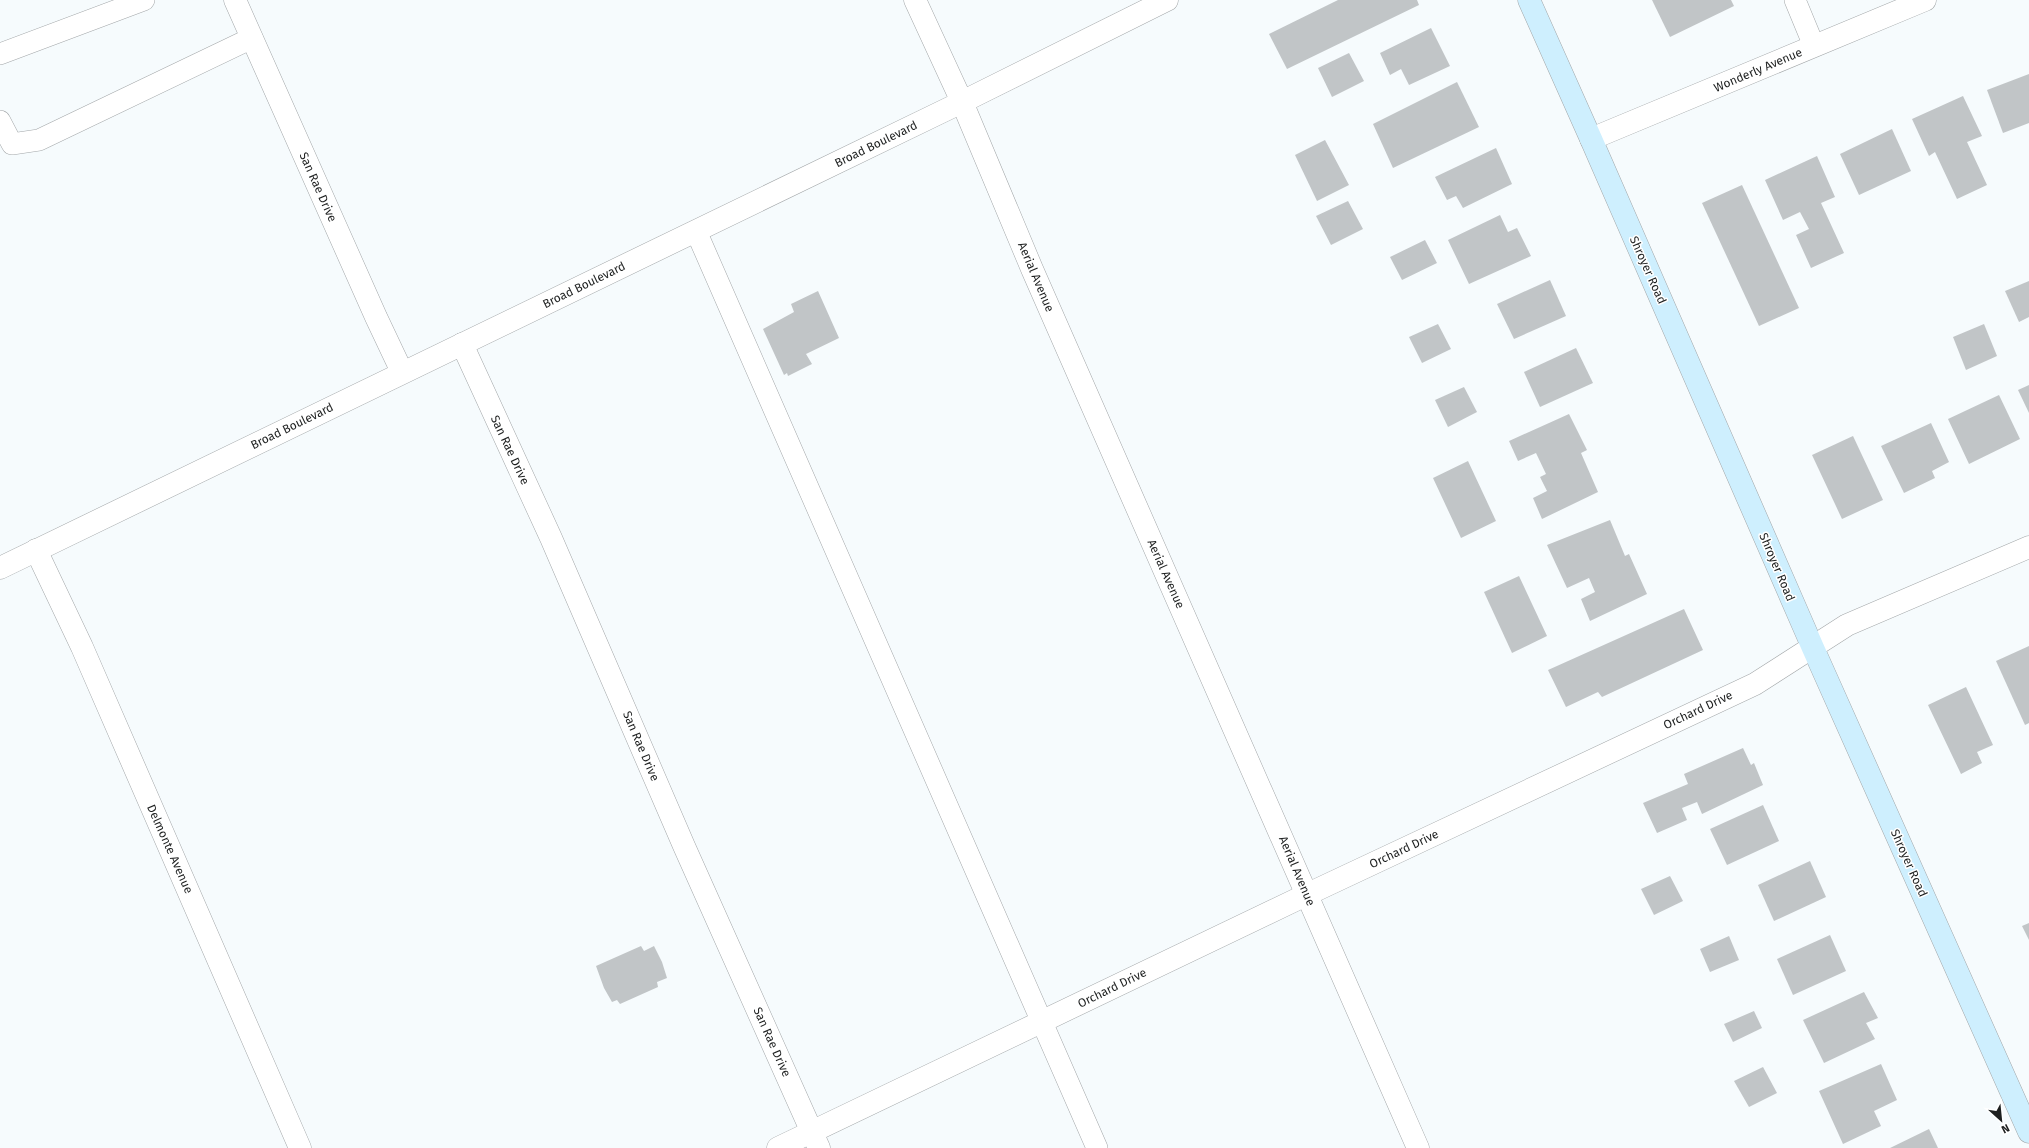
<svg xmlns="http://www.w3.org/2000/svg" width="2029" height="1148" font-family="'Fira Sans',sans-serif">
  <rect width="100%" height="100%" fill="#f6fbfd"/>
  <!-- building -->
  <g fill="#c1c5c7">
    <path d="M1338,0H1417L1419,5L1287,69L1269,34Z"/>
    <path d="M1652,0H1731L1734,6L1670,37Z"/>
    <path d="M1431,28L1450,66L1409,85L1401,69L1390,75L1380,53Z"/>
    <path d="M1349,53L1364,81L1332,97L1318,68Z"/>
    <path d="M2029,74V123L2003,133L1987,90Z"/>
    <path d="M1457,82L1479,127L1393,168L1373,124Z"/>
    <path d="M1963,96L1982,136L1967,142L1987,185L1957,199L1935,152L1929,156L1912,119Z"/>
    <path d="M1892,129L1911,171L1859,195L1840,154Z"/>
    <path d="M1325,140L1349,185L1317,201L1295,155Z"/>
    <path d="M1496,148L1512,184L1463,208L1456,196L1447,200L1435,177Z"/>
    <path d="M1817,156L1835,197L1821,203L1844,253L1811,268L1796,235L1809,229L1800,212L1783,220L1765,180Z"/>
    <path d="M1742,185L1799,308L1759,326L1702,203Z"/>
    <path d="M1348,201L1363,229L1331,245L1316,216Z"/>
    <path d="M1500,215L1508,232L1517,228L1531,256L1469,284L1448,240Z"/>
    <path d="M1425,240L1437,263L1402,280L1390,257Z"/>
    <path d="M1550,280L1566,316L1514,339L1497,304Z"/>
    <path d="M2029,281V317L2019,322L2005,291Z"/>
    <path d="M818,291L839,338L806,354L812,364L788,376L787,373L784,375L763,329L794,312L791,304Z"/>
    <path d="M1438,324L1451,349L1422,363L1409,337Z"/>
    <path d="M1984,324L1997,356L1966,370L1953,337Z"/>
    <path d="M1576,348L1593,383L1540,407L1524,372Z"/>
    <path d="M2029,385V413L2018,390Z"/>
    <path d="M1464,387L1477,412L1448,427L1435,400Z"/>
    <path d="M1999,395L2020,439L1969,464L1948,419Z"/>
    <path d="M1569,414L1587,450L1581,453L1598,492L1542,519L1533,498L1547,491L1540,477L1546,474L1536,453L1518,461L1509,441Z"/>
    <path d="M1931,423L1949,462L1932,471L1935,478L1904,493L1881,446Z"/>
    <path d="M1853,436L1883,500L1842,519L1812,455Z"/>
    <path d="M1468,461L1496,521L1461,538L1433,478Z"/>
    <path d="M1610,520L1625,556L1629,554L1647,594L1590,621L1581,599L1595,592L1589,578L1567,588L1547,545Z"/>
    <path d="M1519,576L1547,636L1512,653L1484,592Z"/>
    <path d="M1684,609L1703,650L1602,697L1598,692L1566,707L1548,670Z"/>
    <path d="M2029,646V723L2025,725L1996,661Z"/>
    <path d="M1966,687L1993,745L1977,752L1982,763L1961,774L1928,705Z"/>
    <path d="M1743,748L1751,765L1754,763L1763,785L1702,814L1697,802L1682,808L1687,820L1657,833L1643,803L1688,784L1684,774Z"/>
    <path d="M1763,805L1779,841L1727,865L1710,829Z"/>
    <path d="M1810,861L1826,897L1774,921L1758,885Z"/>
    <path d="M1670,876L1683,901L1654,915L1641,889Z"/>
    <path d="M2029,923V940L2022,926Z"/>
    <path d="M1830,935L1846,971L1793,995L1777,959Z"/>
    <path d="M1729,936L1739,960L1710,972L1700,949Z"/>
    <path d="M641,946L644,951L654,946L662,962L667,978L657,982L658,987L620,1004L617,1000L612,1002L604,988L596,966Z"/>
    <path d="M1864,992L1878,1018L1866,1023L1875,1039L1824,1063L1803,1020Z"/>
    <path d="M1754,1011L1762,1028L1733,1042L1724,1024Z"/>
    <path d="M1881,1064L1897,1100L1874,1111L1881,1126L1843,1144L1819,1091Z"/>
    <path d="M1763,1067L1777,1093L1749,1107L1734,1081Z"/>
    <path d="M1929,1129L1938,1148H1890Z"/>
  </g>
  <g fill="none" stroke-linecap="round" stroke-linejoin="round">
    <!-- lane casing -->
    <g stroke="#a3a7a9" stroke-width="22">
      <g id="lane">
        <path d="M1795,0L1814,46"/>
        <path d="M0,54L144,0"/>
        <path d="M0,121L12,144L39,140L252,38"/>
        <path d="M696,231L1097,1148"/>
      </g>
    </g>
    <!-- street casing -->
    <g stroke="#a3a7a9" stroke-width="23">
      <g id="street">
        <path d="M235,0L376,317L402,372"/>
        <path d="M915,0L962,102L1032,269L1418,1148"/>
        <path d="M1591,139L1925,0"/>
        <path d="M462,344L551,538L684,846L819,1148"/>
        <path d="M36,550L82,647L300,1148"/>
        <path d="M0,568L962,102L1167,0"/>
        <path d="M778,1148L1308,894L1755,684L1847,625L2029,547"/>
      </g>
    </g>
    <!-- secondary casing -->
    <g stroke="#a3a7a9" stroke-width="23">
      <path id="secondary" d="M1529,0L1591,139L1813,648L2029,1132"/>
    </g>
    <!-- lane -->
    <use href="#lane" stroke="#fff" stroke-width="21"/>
    <!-- street -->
    <use href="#street" stroke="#fff" stroke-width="22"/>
    <!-- secondary -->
    <use href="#secondary" stroke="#ceeffe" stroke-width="22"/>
  </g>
  <g text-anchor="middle" stroke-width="3" stroke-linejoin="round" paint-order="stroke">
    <!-- street labels -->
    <g font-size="12" fill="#1d1f1f" stroke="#fff">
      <text transform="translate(1758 70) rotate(-23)" y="4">Wonderly Avenue</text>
      <text transform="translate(876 144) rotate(-26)" y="4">Broad Boulevard</text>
      <text transform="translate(318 187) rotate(66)" y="4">San Rae Drive</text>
      <text transform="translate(1648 270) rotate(66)" y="4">Shroyer Road</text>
      <text transform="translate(1036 277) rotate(67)" y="4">Aerial Avenue</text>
      <text transform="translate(584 285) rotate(-26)" y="4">Broad Boulevard</text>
      <text transform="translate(292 426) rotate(-26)" y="4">Broad Boulevard</text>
      <text transform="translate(510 450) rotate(65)" y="4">San Rae Drive</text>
      <text transform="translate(1777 567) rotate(67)" y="4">Shroyer Road</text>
      <text transform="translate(1166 574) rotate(66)" y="4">Aerial Avenue</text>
      <text transform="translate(1698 710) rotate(-25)" y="4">Orchard Drive</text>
      <text transform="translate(641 746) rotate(67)" y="4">San Rae Drive</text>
      <text transform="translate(170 849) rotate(66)" y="4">Delmonte Avenue</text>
      <text transform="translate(1404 849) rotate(-25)" y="4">Orchard Drive</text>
      <text transform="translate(1909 863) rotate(66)" y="4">Shroyer Road</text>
      <text transform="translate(1297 871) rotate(67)" y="4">Aerial Avenue</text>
      <text transform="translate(1112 988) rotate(-26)" y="4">Orchard Drive</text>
      <text transform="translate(772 1042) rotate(66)" y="4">San Rae Drive</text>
    </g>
  </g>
  <!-- north arrow -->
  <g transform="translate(2001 1120) rotate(153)" stroke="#ffffff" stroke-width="3" paint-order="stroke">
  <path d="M0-3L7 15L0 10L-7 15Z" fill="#1d1f1f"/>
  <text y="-6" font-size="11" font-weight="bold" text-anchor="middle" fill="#1d1f1f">N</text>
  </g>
</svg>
